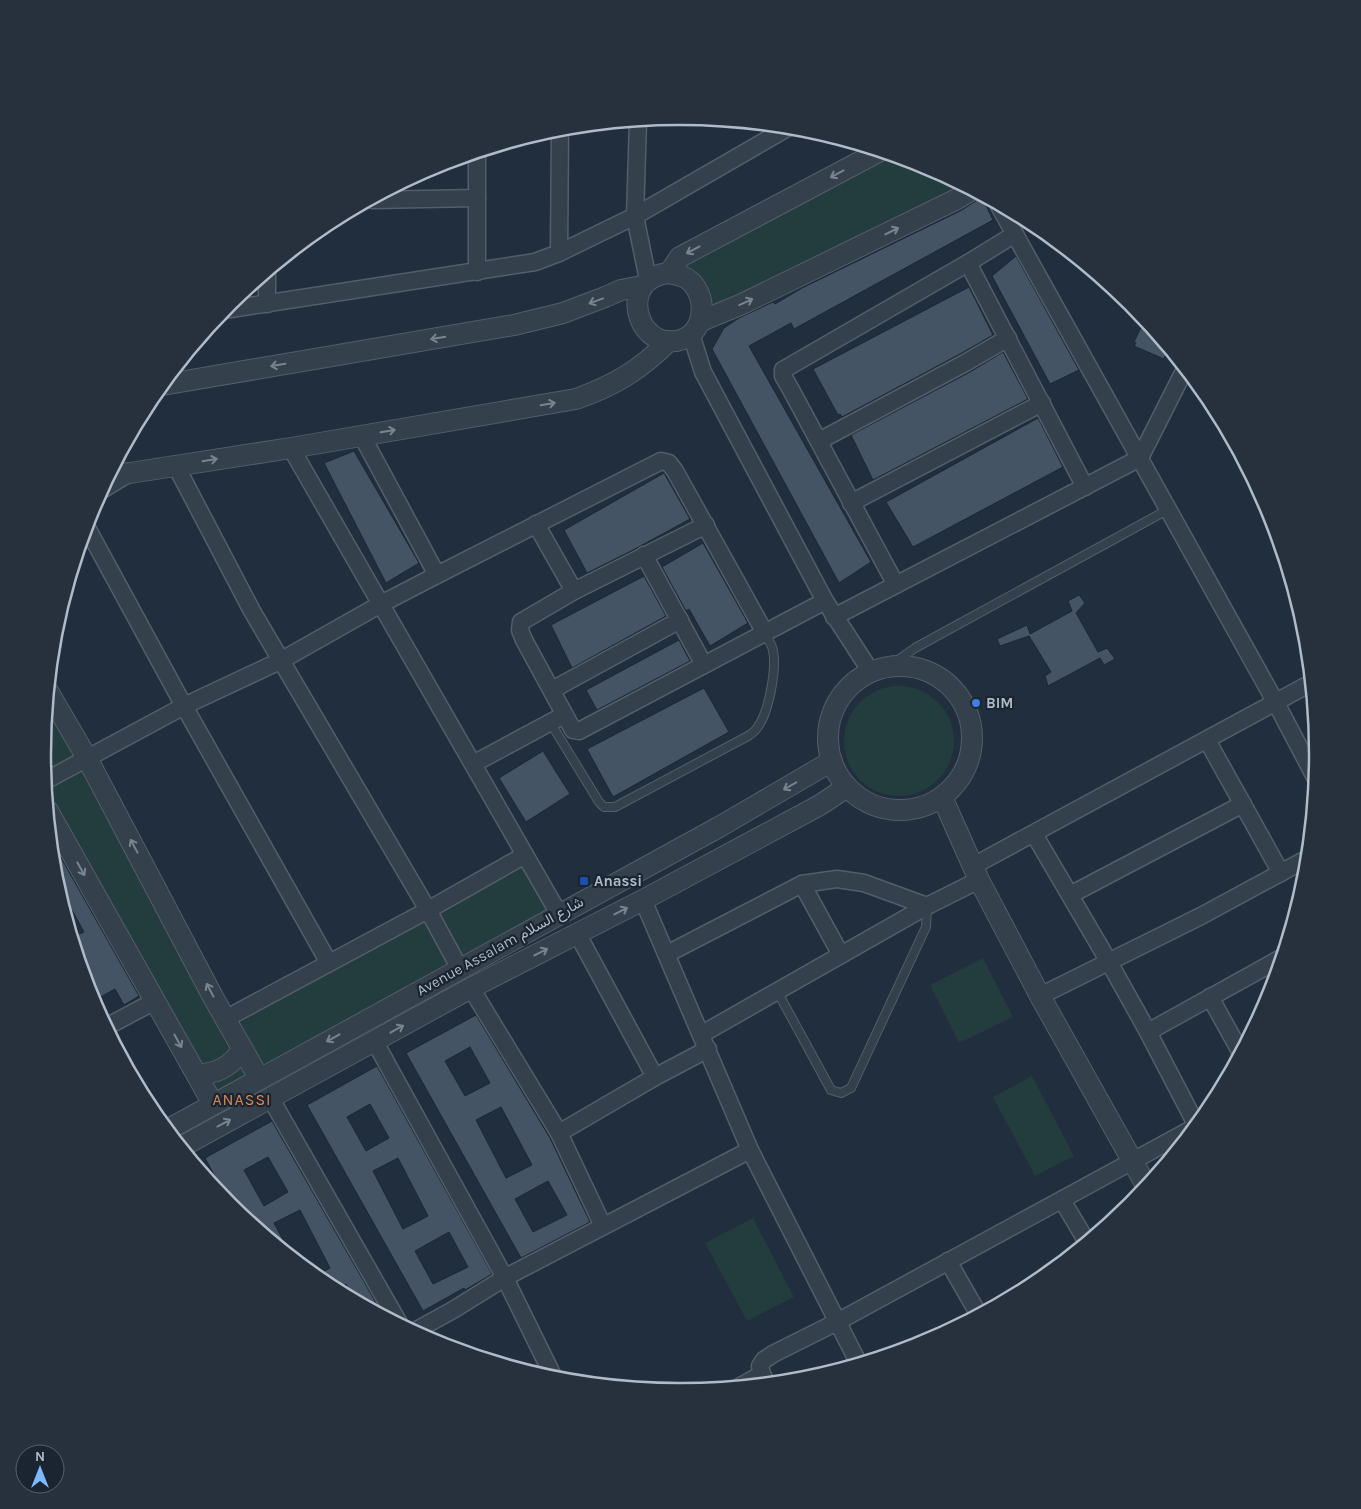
<svg xmlns="http://www.w3.org/2000/svg" width="1361" height="1509" font-family="Karla,Vazirmatn,sans-serif">
  <rect width="100%" height="100%" fill="#212e3d"/>
  <!-- green -->
  <g fill="#233c3e">
    <path d="M890,155L925,165L961,184L710,310L683,267L847,177Z"/>
    <circle cx="899" cy="741" r="55"/>
    <path d="M48,702L225,1019L525,855L559,914L213,1104L47,804L43,754Z"/>
    <path d="M983,958L1013,1017L959,1043L930,985Z"/>
    <path d="M1032,1076L1074,1156L1035,1176L993,1097Z"/>
    <path d="M753,1218L794,1297L747,1321L705,1243Z"/>
  </g>
  <!-- building -->
  <g fill="#445464" stroke="#1c2733" fill-rule="evenodd">
    <path d="M982,197L993,220L794,329L791,323L749,346L871,562L839,583L712,349L724,328L739,318L773,302L775,304L802,288L962,210Z"/>
    <path d="M1016,256L1079,370L1050,384L992,276Z"/>
    <path d="M969,287L993,335L960,354L842,417L840,414L838,415L813,369Z"/>
    <path d="M1145,319L1179,361L1178,362L1165,356L1164,359L1134,346L1136,343L1134,342Z"/>
    <path d="M1003,352L1028,399L873,480L851,435L970,372Z"/>
    <path d="M1038,418L1063,467L913,547L886,502Z"/>
    <path d="M354,451L419,563L386,583L324,463Z"/>
    <path d="M664,473L690,519L633,550L587,573L564,530Z"/>
    <path d="M703,543L748,623L710,646L689,609L686,611L662,567Z"/>
    <path d="M644,576L666,616L572,668L551,625Z"/>
    <path d="M1079,595L1085,603L1076,613L1098,652L1107,648L1115,659L1104,665L1100,658L1048,686L1045,676L1051,672L1029,636L1000,646L997,639L1027,625L1030,634L1072,611L1068,601Z"/>
    <path d="M679,640L690,661L597,710L586,690Z"/>
    <path d="M704,688L729,732L613,797L587,749Z"/>
    <path d="M543,751L570,794L526,822L499,778Z"/>
    <path d="M51,840L139,996L124,1005L115,989L93,1001L91,998L72,937L84,932L56,881Z"/>
    <path d="M476,1015L550,1138L590,1222L521,1258L406,1053ZM470,1047L490,1083L465,1096L445,1061ZM501,1107L532,1165L506,1178L476,1120ZM548,1181L567,1215L533,1232L515,1199Z"/>
    <path d="M377,1066L492,1274L465,1290L464,1288L423,1311L307,1105ZM370,1104L389,1138L366,1151L347,1117ZM398,1158L428,1216L403,1229L373,1171ZM449,1232L468,1267L433,1284L415,1251Z"/>
    <path d="M272,1121L383,1315L355,1301L346,1284L335,1290L326,1285L315,1276L330,1268L300,1210L274,1223L292,1257L233,1209L205,1158ZM268,1157L288,1192L264,1206L244,1170Z"/>
  </g>
  <g fill="none" stroke-linecap="round" stroke-linejoin="round">
    <!-- service casing -->
    <g stroke="#535e6b" stroke-width="10">
      <g id="service">
        <path d="M888,667L915,648L1169,509"/>
        <path d="M550,722L599,802L604,807H615L748,736C751,734 755,731 757,728C769,713 778,665 772,647C770,642 767,637 765,633"/>
        <path d="M777,991L831,1090L841,1093L851,1088L926,927L927,906"/>
      </g>
    </g>
    <!-- minor casing -->
    <g stroke="#535e6b" stroke-width="19">
      <g id="minor">
        <path d="M638,121L635,216L648,280"/>
        <path d="M372,200L477,198"/>
        <path d="M998,204L1276,703L1316,779"/>
        <path d="M559,253L560,128"/>
        <path d="M968,263L1085,487"/>
        <path d="M477,272V153"/>
        <path d="M267,304V273"/>
        <path d="M224,310L535,262L559,253L635,216L789,127"/>
        <path d="M691,334L703,372L825,601L871,672"/>
        <path d="M362,436L437,575"/>
        <path d="M819,441L965,363L1008,338"/>
        <path d="M291,448L559,914"/>
        <path d="M176,466L252,611L428,910L460,969"/>
        <path d="M102,490L128,474"/>
        <path d="M851,503L1042,403"/>
        <path d="M536,524L574,591"/>
        <path d="M706,525L574,591L521,622L520,630L524,640L573,730L579,731L825,601"/>
        <path d="M86,526L184,706L329,963"/>
        <path d="M644,555L704,665"/>
        <path d="M896,585L790,388L783,376V370L968,263L1015,234"/>
        <path d="M834,617L1140,458L1185,369"/>
        <path d="M552,690L680,620"/>
        <path d="M1207,740L1281,873"/>
        <path d="M473,764L564,715"/>
        <path d="M45,781L184,706L282,660L381,604L437,575L661,461L669,463L675,471L765,633"/>
        <path d="M1034,834L1109,962L1148,1032L1197,1126"/>
        <path d="M973,866L1311,683"/>
        <path d="M802,884L841,955"/>
        <path d="M1070,895L1243,804"/>
        <path d="M643,900L750,1150L859,1364"/>
        <path d="M577,933L655,1077"/>
        <path d="M667,954L802,884L837,879L864,883L927,906"/>
        <path d="M471,988L559,1133"/>
        <path d="M1040,996L1201,916L1308,858"/>
        <path d="M1210,997L1241,1053"/>
        <path d="M225,1019L428,910L525,855"/>
        <path d="M106,1027L155,1001"/>
        <path d="M1148,1032L1283,957"/>
        <path d="M702,1034L927,906L979,880"/>
        <path d="M375,1042L505,1278L555,1380"/>
        <path d="M271,1099L400,1325"/>
        <path d="M1062,1200L1087,1242"/>
        <path d="M603,1226L559,1133L655,1077L708,1049"/>
        <path d="M948,1261L979,1315"/>
        <path d="M413,1332L453,1310L506,1277L750,1150"/>
        <path d="M767,1384L762,1374L760,1366L764,1360L773,1354L837,1322L1197,1126"/>
        <path d="M739,1387L762,1374"/>
      </g>
    </g>
    <!-- tertiary casing -->
    <g stroke="#535e6b" stroke-width="22">
      <g id="tertiary">
        <path d="M669,273L680,257L880,151"/>
        <path d="M669,273C677,275 685,276 690,281C710,299 704,337 676,341C636,348 617,278 669,273Z"/>
        <path d="M701,321L740,305L957,199L972,190"/>
        <path d="M162,385L514,325L563,313L605,297L621,290L642,286"/>
        <path d="M110,475L130,473L291,448L576,399C615,385 640,370 669,341"/>
        <circle cx="900" cy="738" r="72"/>
        <path d="M49,693L87,758L213,997L259,1078"/>
        <path d="M942,797L979,880L1040,996L1147,1187"/>
        <path d="M48,811L213,1104"/>
        <path d="M197,1075C218,1073 230,1067 242,1050"/>
        <path d="M167,1130L719,827L832,761"/>
        <path d="M181,1147L471,988L643,900L820,805L847,787"/>
      </g>
    </g>
    <!-- service -->
    <use href="#service" stroke="#35404d" stroke-width="8"/>
    <!-- minor -->
    <use href="#minor" stroke="#35404d" stroke-width="16"/>
    <!-- tertiary -->
    <use href="#tertiary" stroke="#35404d" stroke-width="20"/>
  </g>
  <!-- one-way arrows -->
  <defs><path id="oneway-shaft" d="M-6 0H5M1.5-3L5.5 0L1.5 3" fill="none" stroke-width="1.6" stroke-linecap="round" stroke-linejoin="round" transform="scale(1.25)"/></defs>
  <g stroke="#798491">
    <use href="#oneway-shaft" transform="translate(837 174) rotate(152)"/>
    <use href="#oneway-shaft" transform="translate(892 231) rotate(-26)"/>
    <use href="#oneway-shaft" transform="translate(693 250) rotate(152)"/>
    <use href="#oneway-shaft" transform="translate(596 301) rotate(160)"/>
    <use href="#oneway-shaft" transform="translate(746 302) rotate(-25)"/>
    <use href="#oneway-shaft" transform="translate(438 338) rotate(170)"/>
    <use href="#oneway-shaft" transform="translate(278 365) rotate(170)"/>
    <use href="#oneway-shaft" transform="translate(548 404) rotate(-10)"/>
    <use href="#oneway-shaft" transform="translate(388 431) rotate(-10)"/>
    <use href="#oneway-shaft" transform="translate(210 460) rotate(-9)"/>
    <use href="#oneway-shaft" transform="translate(790 786) rotate(150)"/>
    <use href="#oneway-shaft" transform="translate(134 846) rotate(-118)"/>
    <use href="#oneway-shaft" transform="translate(81 869) rotate(61)"/>
    <use href="#oneway-shaft" transform="translate(621 911) rotate(-27)"/>
    <use href="#oneway-shaft" transform="translate(541 952) rotate(-27)"/>
    <use href="#oneway-shaft" transform="translate(210 990) rotate(-118)"/>
    <use href="#oneway-shaft" transform="translate(397 1029) rotate(-29)"/>
    <use href="#oneway-shaft" transform="translate(333 1038) rotate(151)"/>
    <use href="#oneway-shaft" transform="translate(178 1041) rotate(61)"/>
    <use href="#oneway-shaft" transform="translate(224 1123) rotate(-28)"/>
  </g>
  <!-- markers -->
  <circle fill="#3f7fe0" stroke="#1a2531" stroke-width="2" cx="976" cy="703" r="5"/>
  <rect fill="#1a4fb4" stroke="#1a2531" stroke-width="2" x="579" y="876" width="10" height="10" rx="2.5"/>
  <g text-anchor="middle" stroke-width="4.5" stroke-linejoin="round" paint-order="stroke">
    <!-- poi labels -->
    <g font-size="15" font-weight="bold" fill="#b0bbc9" stroke="#1a2531" text-anchor="start">
      <text x="986" y="708">BIM</text>
      <text x="594" y="886">Anassi</text>
    </g>
    <!-- street labels -->
    <g font-size="15" fill="#b0bbc9" stroke="#1a2531">
      <text transform="translate(500 946) rotate(-29)" y="5">Avenue Assalam شارع السلام</text>
    </g>
    <!-- neighbourhood labels -->
    <g font-size="16" letter-spacing="1" fill="#dc8957" stroke="#1a2531">
      <text x="242" y="1105">ANASSI</text>
    </g>
  </g>
  <!-- crop -->
  <path d="M0 0H1361V1509H0ZM51 754a629 629 0 1 1 1258 0a629 629 0 1 1-1258 0Z" fill="#26313d" fill-rule="evenodd"/>
  <path fill="none" stroke="#b0bbc9" stroke-width="2.5" d="M51 754a629 629 0 1 1 1258 0a629 629 0 1 1-1258 0Z"/>
  <!-- north arrow -->
  <g transform="translate(40 1469)"><circle r="24" fill="#1a2531" stroke="#56616e"/>
  <path d="M0-4L9 19L0 12L-9 19Z" fill="#7eb8ff"/>
  <text y="-8" font-size="14" font-weight="bold" text-anchor="middle" fill="#b0bbc9">N</text>
  </g>
</svg>
